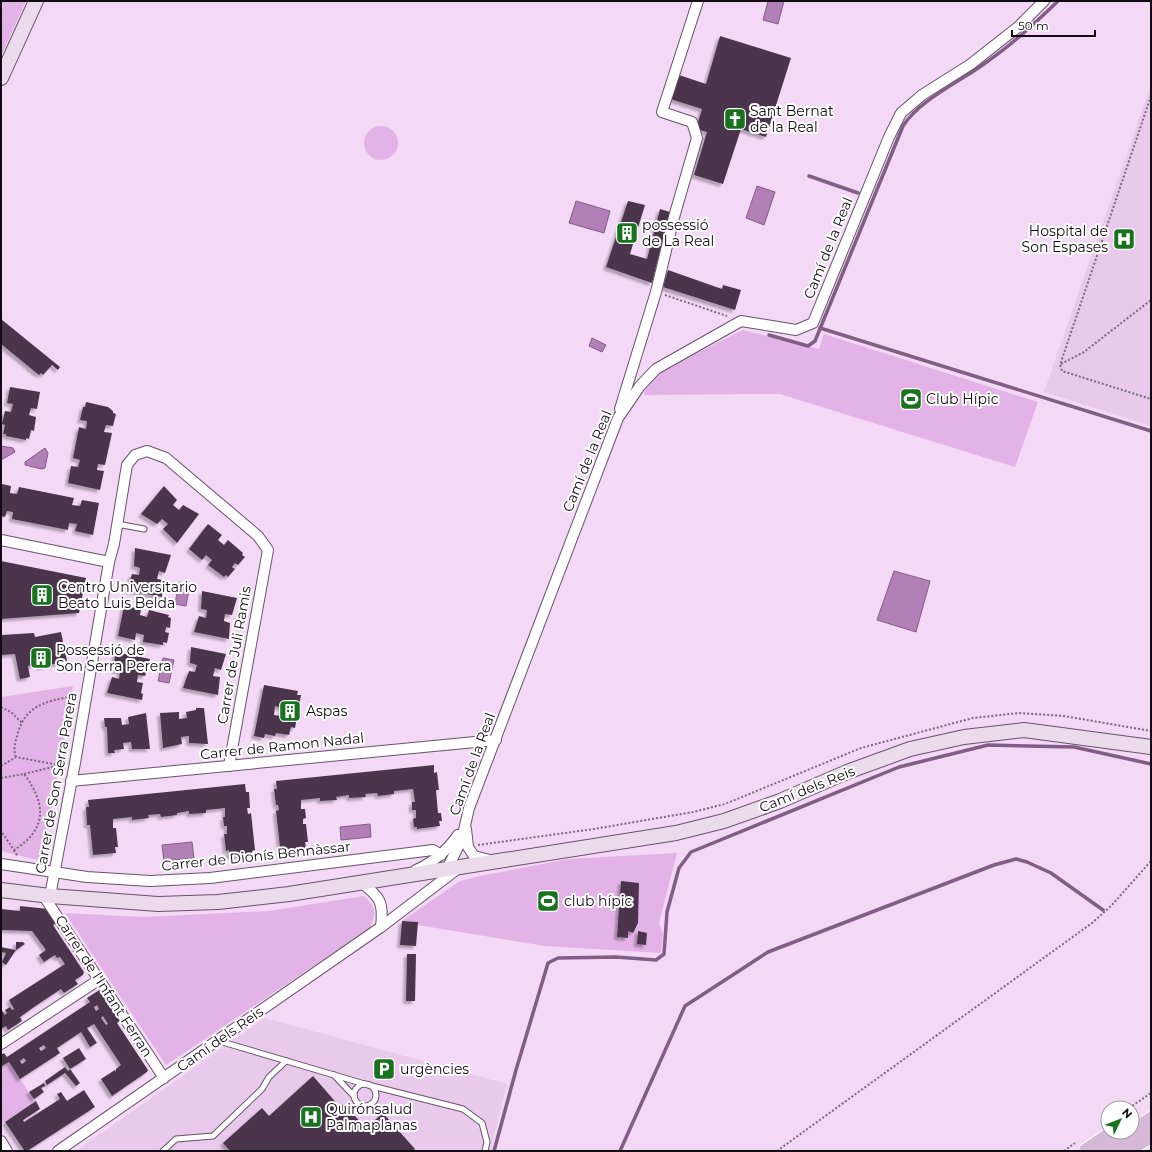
<svg xmlns="http://www.w3.org/2000/svg" width="1152" height="1152" font-family="Montserrat,sans-serif">
  <defs>
    <filter id="shadow"><feDropShadow dx="-3" dy="3" stdDeviation="1" flood-color="#0004"/></filter>
  </defs>
  <rect width="100%" height="100%" fill="#f3d9f6"/>
  <!-- built -->
  <g fill="#eacaec">
    <path d="M1151,85V426L1044,392Z"/>
    <path d="M265,1018L507,1084L490,1151H76Z"/>
  </g>
  <!-- green -->
  <g fill="#e3b2e7">
    <path d="M1,1H26L1,56Z"/>
    <circle cx="381" cy="143" r="17"/>
    <path d="M743,330L819,349L824,334L1038,402L1015,467L780,394L644,395L646,385L656,373Z"/>
    <path d="M73,686L42,861L1,851V697Z"/>
    <path d="M677,853L659,923L663,934L661,953L545,946L418,925V922L402,921L460,881L480,876L568,859Z"/>
    <path d="M364,896C377,908 376,912 370,928L166,1065L65,913L144,917L269,911Z"/>
    <path d="M9,1062L35,1102L1,1124V1065L2,1066Z"/>
  </g>
  <!-- water -->
  <g fill="#b280b7" stroke="#825d86">
    <path d="M768,1H784L778,24L763,20Z"/>
    <path d="M757,186L775,192L764,225L746,218Z"/>
    <path d="M576,201L610,211L604,233L569,223Z"/>
    <path d="M592,338L606,345L602,352L589,346Z"/>
    <path d="M1,446L13,448L15,452L1,460Z"/>
    <path d="M45,448L48,453L45,468L41,469L25,465V462Z"/>
    <path d="M894,571L930,581L916,632L877,620Z"/>
    <path d="M179,582L190,584L186,606L175,604Z"/>
    <path d="M163,658L174,660L169,683L158,681Z"/>
    <path d="M370,824L371,837L341,840L340,827Z"/>
    <path d="M192,842L194,858L164,861L162,845Z"/>
  </g>
  <g fill="none" stroke-linecap="round" stroke-linejoin="round">
    <!-- stream -->
    <g stroke="#825d86" stroke-width="3.5">
      <path d="M809,176L858,193"/>
      <path d="M820,328L1151,431"/>
      <path d="M769,335L808,346L815,341L903,126C920,99 962,81 988,61C1013,44 1036,22 1058,1"/>
      <path d="M494,1151L516,1070L548,963L558,958L616,957L656,960L664,954L667,912L679,868L691,852L899,767L988,745L1074,747L1151,764"/>
      <path d="M620,1151L685,1006L768,952L994,865L1016,859L1027,862L1051,873L1103,910"/>
    </g>
  </g>
  <!-- building -->
  <g fill="#4b364d" fill-rule="evenodd" filter="url(#shadow)">
    <path d="M720,36L791,58L766,137L741,129L723,184L694,175L707,132L696,129L702,109L670,99L679,75L706,84Z"/>
    <path d="M628,201L645,205L630,254L647,259L660,209L670,212L652,283L606,267Z"/>
    <path d="M668,270L722,289L723,285L741,290L735,310L663,287Z"/>
    <path d="M1,319L60,367L58,370L52,365L43,375L41,373L39,375L1,344Z"/>
    <path d="M10,387L40,392L37,409L31,408L29,415L36,417L34,431L31,430L29,439L26,438V440L6,436V434H3L5,425L2,424L5,411L11,412L13,404L7,403Z"/>
    <path d="M86,402L108,407L113,411V413L116,414L113,426L106,425L104,432L112,433L105,465L98,464L97,470L104,471L100,490L68,483L71,466L78,467L80,460L73,458L79,427L86,429L87,421L80,420L83,407H85Z"/>
    <path d="M2,484L11,486L10,493L17,494L19,487L74,498L72,505L80,506L82,500L99,503L93,535L75,531L77,524L69,523L68,530L12,519L13,512L7,511L5,517L1,516Z"/>
    <path d="M164,486L177,500L173,505L179,510L183,505L199,514L177,543L163,529L168,524L162,519L157,524L141,514Z"/>
    <path d="M208,524L222,535L218,540L224,545L228,540L243,553L242,555L245,557L238,565L235,563L232,567L235,569L228,577L226,575L224,577L208,565L212,560L206,555L202,560L189,549Z"/>
    <path d="M135,548L171,555L165,573L159,571L157,579L163,580L162,597L127,590L132,574L139,575L140,568L134,566Z"/>
    <path d="M1,561L86,578L79,613L1,619Z"/>
    <path d="M202,591L237,598L232,615L225,614L224,621L230,623L229,639L194,632L199,616L206,618L207,610L201,609Z"/>
    <path d="M124,606L141,609L140,615L147,617L149,610L169,615L168,617L171,618L170,628L166,627L165,632L169,633L167,643L163,642V645L143,642L144,635L136,633L135,640L118,636Z"/>
    <path d="M61,632L67,661L40,667L39,664L28,666L30,677L20,679L15,654L1,655V635L34,633L35,637Z"/>
    <path d="M191,647L226,654L221,670L215,668L213,676L220,677L218,695L183,688L189,671L195,672L197,665L190,663Z"/>
    <path d="M115,652L150,659L145,676L138,675L137,682L143,683L141,693L143,694L142,700L107,693L112,677L119,679L120,671L114,670Z"/>
    <path d="M264,685L298,691L297,695H301L295,728L291,727L289,735L276,733L275,736L265,734L264,738L254,736ZM275,706L282,708L281,716L274,715Z"/>
    <path d="M196,708H204L208,744L189,743V736L181,737L182,744L163,748L160,713L179,712V719L187,718L186,712L196,710Z"/>
    <path d="M146,713L150,749H132L131,742L123,743L124,749L114,750L115,753H108L107,727H105L104,718H121L122,725L129,724L128,717Z"/>
    <path d="M434,765V773L437,772L439,790H436L438,813H441L442,821H439L440,826L417,829V827H414L413,819L416,818V810H412V802H415L413,789L394,791V794L378,796L377,793L365,794L366,797L349,798V795L336,797L337,800L320,801V798L301,800V809H305L306,818L303,819V824H306L308,842H305L306,848L283,850V847H280L276,811L279,810L278,805H276L274,789H277L276,781Z"/>
    <path d="M245,784L246,792H249L250,808H247L248,814L251,813L255,850L252,851V854L229,856V850L226,851L224,834H227V826H224L223,817H225V808L206,810V813L189,814V811L177,813V815L161,817L160,814L148,815L149,818L132,820V817L113,819V828H116L118,847H115L116,853L93,855L90,825H87L86,807H89L88,800Z"/>
    <path d="M621,881L639,883L638,923L633,933L628,931V938L617,937Z"/>
    <path d="M20,906L48,909L58,923L53,925L84,972L83,975L75,980L78,984L64,993L61,989L34,1007L20,1017L22,1021L8,1030L6,1026L1,1029V1009L5,1015L7,1013L5,1010L10,1007L12,1010L14,1009L9,1000L65,964L60,957L57,958L55,955L44,962L39,955L46,950L32,931L1,930V909L20,911Z"/>
    <path d="M402,921L418,922L416,946L400,945Z"/>
    <path d="M638,931L647,933L646,945L637,944Z"/>
    <path d="M16,942H23L25,944L16,950Z"/>
    <path d="M1,947L16,950L6,965L2,962L6,953L1,952Z"/>
    <path d="M407,954H416L415,1001H406Z"/>
    <path d="M101,989L121,1020L117,1023L148,1070L147,1072L112,1096L101,1079L115,1070L116,1072V1069L121,1065L94,1024L87,1028L97,1043L90,1047L81,1032L57,1048L60,1053L20,1079L9,1062L2,1066L1,1055L4,1053L7,1057L90,1002L87,998ZM97,1005L99,1009L96,1011L94,1007ZM103,1016L108,1024L106,1025L101,1018ZM44,1045L46,1048L41,1051L39,1048ZM24,1058L26,1061L22,1064L20,1061Z"/>
    <path d="M79,1048L86,1059L70,1069L63,1058Z"/>
    <path d="M65,1067L68,1071L70,1069L80,1083L76,1086L65,1073L47,1085L45,1081Z"/>
    <path d="M313,1076L340,1107L344,1104L366,1128L383,1113L415,1149L413,1151H230L223,1143L262,1108L269,1116Z"/>
    <path d="M44,1083L45,1086L41,1088L44,1092L34,1099L29,1092Z"/>
    <path d="M84,1090L95,1107L27,1151L24,1150L5,1122L36,1101L40,1109L23,1120L24,1122L60,1099L57,1094L61,1092L67,1101Z"/>
  </g>
  <g fill="none" stroke-linecap="round" stroke-linejoin="round">
    <!-- lane casing -->
    <g stroke="#69526b" stroke-width="7">
      <g id="lane">
        <path d="M117,524L144,529"/>
        <path d="M219,1041L368,1085L463,1109L482,1123L487,1142L485,1151"/>
        <path d="M334,1075L354,1096"/>
        <circle cx="365" cy="1095" r="11"/>
        <path d="M163,1151L176,1139L213,1136L262,1089L269,1077L286,1061"/>
      </g>
    </g>
    <!-- street casing -->
    <g stroke="#69526b" stroke-width="12">
      <g id="street">
        <path d="M620,409L656,292L674,217L697,138L692,122L662,112L698,1"/>
        <path d="M1,540L109,562"/>
        <path d="M71,781L496,740"/>
        <path d="M466,829L468,847L474,856L490,860"/>
        <path d="M1,864L87,877L150,881L210,878L433,850L441,855"/>
        <path d="M447,869L462,839L469,808L618,418L640,386L656,369L741,321L796,330L813,323L889,137L901,113L922,95L971,64L1018,27L1044,1"/>
        <path d="M416,870C434,862 447,851 458,835"/>
        <path d="M361,882C380,897 384,902 381,927"/>
        <path d="M43,895L164,1078"/>
        <path d="M50,896L75,763L109,562L114,544L127,465L135,455L147,451L166,458L258,536L268,550L229,766"/>
        <path d="M1,1044L100,979"/>
        <path d="M1,1141L7,1151"/>
        <path d="M58,1151L381,927L460,867"/>
      </g>
    </g>
    <!-- secondary casing -->
    <g stroke="#69526b" stroke-width="16">
      <g id="secondary">
        <path d="M1,78L36,1"/>
        <path d="M1,890L50,896L158,904L218,902L289,894L676,833L724,821L780,801L847,772L910,749L964,737L1024,730L1151,747"/>
      </g>
    </g>
    <!-- primary casing -->
    <g stroke="#fff" stroke-width="18">
      <g id="primary">
        <path d="M1087,1151L1115,1132"/>
        <path d="M1107,1151L1151,1120"/>
        <path d="M1124,1151L1151,1135"/>
      </g>
    </g>
    <!-- path -->
    <g stroke="#79697b" stroke-width="2" stroke-dasharray="2 2" stroke-linecap="butt">
      <path d="M1151,96L1060,365L1062,371L1151,399"/>
      <path d="M665,295L727,316"/>
      <path d="M1061,364L1084,352L1151,300"/>
      <path d="M1,707L11,712L22,723"/>
      <path d="M16,757C13,750 15,743 17,736C24,707 44,701 71,697"/>
      <path d="M1,766L16,757L64,766"/>
      <path d="M24,774L57,766"/>
      <path d="M1,778L24,774C46,803 48,829 14,850L1,831"/>
      <path d="M478,845L594,829L693,812L725,804L861,748L973,718L1019,713L1064,716L1151,731"/>
      <path d="M14,850L18,857"/>
      <path d="M1129,1108L1151,1093"/>
      <path d="M777,1151L1092,923L1111,906L1151,861"/>
      <path d="M1064,1151L1075,1143"/>
    </g>
    <!-- lane -->
    <use href="#lane" stroke="#fff" stroke-width="5"/>
    <!-- street -->
    <use href="#street" stroke="#fff" stroke-width="10"/>
    <!-- secondary -->
    <use href="#secondary" stroke="#ebdbec" stroke-width="14"/>
    <!-- primary -->
    <use href="#primary" stroke="#d6b8d9" stroke-width="16"/>
  </g>
  <!-- icons -->
  <defs>
    <g id="church-square" transform="scale(1.15)"><rect x="-9" y="-9" width="18" height="18" rx="4" fill="#18721e" stroke="#fff"/><path d="M-1.2-6h2.4v3.5h3.3v2.4h-3.3V6h-2.4V-.1h-3.3v-2.4h3.3Z" fill="#fff"/></g>
    <g id="building-square" transform="scale(1.15)"><rect x="-9" y="-9" width="18" height="18" rx="4" fill="#18721e" stroke="#fff"/><path d="M-4-6H4V6H1V3H-1V6H-4ZM-2.5-4.3h1.7v1.8h-1.7ZM.8-4.3h1.7v1.8H.8ZM-2.5-1h1.7V.8h-1.7ZM.8-1h1.7V.8H.8Z" fill="#fff"/></g>
    <g id="hospital-square" transform="scale(1.15)"><rect x="-9" y="-9" width="18" height="18" rx="4" fill="#18721e" stroke="#fff"/><path d="M-5-5h3v3.5h4V-5h3V5h-3V1.5h-4V5h-3Z" fill="#fff"/></g>
    <g id="stadium-square" transform="scale(1.15)"><rect x="-9" y="-9" width="18" height="18" rx="4" fill="#18721e" stroke="#fff"/><path d="M0-5a6.5 5 0 1 0 0 10a6.5 5 0 1 0 0-10ZM-3.5-1.8h7v3.6h-7Z" fill="#fff"/></g>
    <g id="parking-square" transform="scale(1.15)"><rect x="-9" y="-9" width="18" height="18" rx="4" fill="#18721e" stroke="#fff"/><path d="M-3.5-5.5H1a3.5 3.5 0 0 1 0 7H-1V5.5H-3.5ZM-1-3.4V-.6H.8a1.4 1.4 0 0 0 0-2.8Z" fill="#fff"/></g>
  </defs>
  <g fill-rule="evenodd">
    <use href="#church-square" x="735" y="119"/>
    <use href="#building-square" x="627" y="233"/>
    <use href="#hospital-square" x="1124" y="239"/>
    <use href="#stadium-square" x="911" y="399"/>
    <use href="#building-square" x="42" y="595"/>
    <use href="#building-square" x="41" y="658"/>
    <use href="#building-square" x="290" y="711"/>
    <use href="#stadium-square" x="548" y="901"/>
    <use href="#parking-square" x="384" y="1069"/>
    <use href="#hospital-square" x="311" y="1117"/>
  </g>
  <g text-anchor="middle" stroke-width="4" stroke-linejoin="round" paint-order="stroke">
    <!-- poi labels -->
    <g font-size="14" fill="#130b14" stroke="#fff" text-anchor="start">
      <text x="750" y="116">Sant Bernat<tspan x="750" dy="16">de la Real</tspan></text>
      <text x="642" y="230">possessió<tspan x="642" dy="16">de La Real</tspan></text>
      <text x="1108" y="236" text-anchor="end">Hospital de<tspan x="1108" dy="16">Son Espases</tspan></text>
      <text x="926" y="404">Club Hípic</text>
      <text x="58" y="592">Centro Universitario<tspan x="58" dy="16">Beato Luis Belda</tspan></text>
      <text x="56" y="655">Possessió de<tspan x="56" dy="16">Son Serra Perera</tspan></text>
      <text x="306" y="716">Aspas</text>
      <text x="564" y="906">club hípic</text>
      <text x="400" y="1074">urgències</text>
      <text x="326" y="1114">Quirónsalud<tspan x="326" dy="16">Palmaplanas</tspan></text>
    </g>
    <!-- street labels -->
    <g font-size="14" fill="#130b14" stroke="#fff">
      <text transform="translate(828 248) rotate(-68)" y="5">Camí de la Real</text>
      <text transform="translate(587 461) rotate(-68)" y="5">Camí de la Real</text>
      <text transform="translate(234 655) rotate(-80)" y="5">Carrer de Juli Ramis</text>
      <text transform="translate(282 746) rotate(-6)" y="5">Carrer de Ramon Nadal</text>
      <text transform="translate(472 764) rotate(-70)" y="5">Camí de la Real</text>
      <text transform="translate(56 783) rotate(-80)" y="5">Carrer de Son Serra Parera</text>
      <text transform="translate(807 789) rotate(-22)" y="5">Camí dels Reis</text>
      <text transform="translate(256 856) rotate(-6)" y="5">Carrer de Dionís Bennàssar</text>
      <text transform="translate(104 986) rotate(57)" y="5">Carrer de l'Infant Ferran</text>
      <text transform="translate(220 1039) rotate(-35)" y="5">Camí dels Reis</text>
    </g>
  </g>
  <!-- border -->
  <rect width="1152" height="1152" fill="none" stroke="#130b14" stroke-width="4"/>
  <!-- north arrow -->
  <g transform="translate(1120 1120) rotate(47)"><circle r="19" fill="#ffffff" stroke="#a19da1"/>
  <path d="M0-3L7 15L0 10L-7 15Z" fill="#18721e"/>
  <text y="-6" font-size="11" font-weight="bold" text-anchor="middle" fill="#130b14">N</text>
  </g>
  <!-- scale -->
  <path d="M1012 30v6h83v-6" fill="none" stroke="#130b14" stroke-width="2"/>
  <text x="1018" y="30" font-size="12" fill="#130b14" stroke="#ffffff" stroke-width="3" paint-order="stroke">50 m</text>
</svg>
